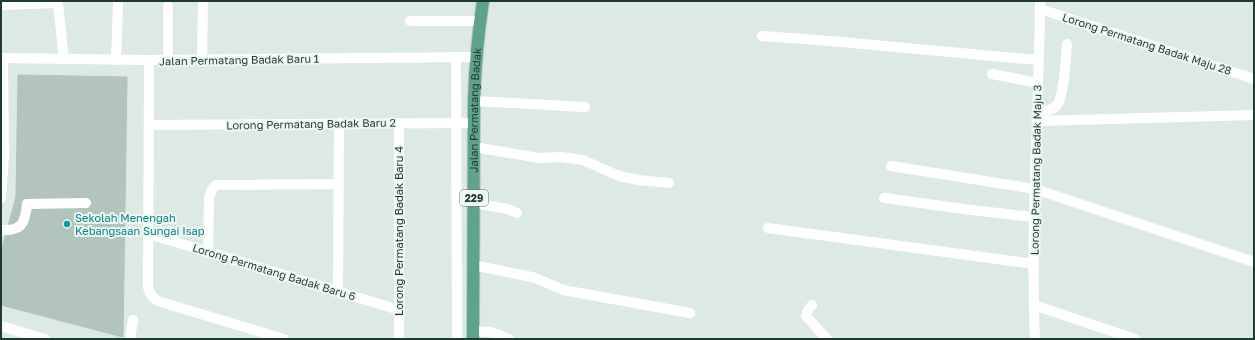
<svg xmlns="http://www.w3.org/2000/svg" width="1255" height="340" font-family="'Golos Text',sans-serif">
  <rect width="100%" height="100%" fill="#ddeae4"/>
  <!-- building -->
  <path fill="#b2c5bc" stroke="#afc4ba" d="M18,75L127,77L123,337L1,305V252L16,197Z"/>
  <g fill="none" stroke-linecap="round" stroke-linejoin="round">
    <!-- major casing -->
    <g stroke="#bcc4c1" stroke-width="14">
      <g id="major">
        <path id="s1" d="M473,339L474,101C475,68 478,34 483,1"/>
      </g>
    </g>
    <!-- minor -->
    <g stroke="#fff" stroke-width="10">
      <path d="M1,5L56,3L58,5L64,59"/>
      <path d="M168,6V60"/>
      <path d="M1040,9L1254,79"/>
      <path d="M410,21H480"/>
      <path d="M762,36L831,41L1038,60"/>
      <path d="M456,57L457,339"/>
      <path d="M1,58L149,60L477,57"/>
      <path d="M116,60L118,5"/>
      <path d="M149,60L148,287C150,295 153,299 161,302L284,339"/>
      <path d="M202,60L203,1"/>
      <path d="M992,74L1038,83"/>
      <path d="M474,101L585,107"/>
      <path d="M1037,114C1044,112 1052,111 1057,105C1064,97 1066,56 1067,44"/>
      <path d="M1037,121L1254,115"/>
      <path d="M399,123V339"/>
      <path d="M149,125L474,123"/>
      <path d="M474,147L539,158L561,157L583,160L619,176L638,180L669,183"/>
      <path d="M891,166L1035,189L1254,262"/>
      <path d="M1,198L4,157L3,58"/>
      <path d="M884,198L971,210L1034,217"/>
      <path d="M474,203L508,209L517,213"/>
      <path d="M768,228L1034,264"/>
      <path d="M1,230C22,231 25,224 27,204L86,203"/>
      <path d="M149,234L399,310"/>
      <path d="M208,253L209,198L212,189L216,185L339,184"/>
      <path d="M473,265L536,278L563,290L690,313"/>
      <path d="M338,291L339,123"/>
      <path d="M812,305L808,310L806,316L827,339"/>
      <path d="M1034,305L1135,339"/>
      <path d="M1,326L45,339"/>
      <path d="M473,331L491,332L509,339"/>
      <path d="M130,339L133,320"/>
      <path d="M1035,339C1030,226 1039,114 1040,1"/>
    </g>
    <!-- major -->
    <use href="#major" stroke="#5fa38d" stroke-width="12"/>
  </g>
  <!-- markers -->
  <circle fill="#0f9aa8" stroke="#eef7f2" stroke-width="1.5" cx="67" cy="224" r="4"/>
  <g text-anchor="middle" stroke-width="4" stroke-linejoin="round" paint-order="stroke">
    <!-- shield labels -->
    <rect fill="#eef7f2" stroke="#5c736b" stroke-width="1" x="460" y="190" width="28" height="16" rx="3"/>
    <g font-size="10" font-weight="bold" fill="#1e3a31">
      <text x="474" y="202">229</text>
    </g>
    <!-- street labels -->
    <g font-size="11" fill="#1e3a31" stroke="#eef7f2">
      <text transform="translate(1147 44) rotate(18)" y="4">Lorong Permatang Badak Maju 28</text>
      <text transform="translate(239 60) rotate(-1)" y="4">Jalan Permatang Badak Baru 1</text>
      <text dy="4" stroke="none"><textPath href="#s1" startOffset="229">Jalan Permatang Badak</textPath></text>
      <text transform="translate(311 124) rotate(-1)" y="4">Lorong Permatang Badak Baru 2</text>
      <text transform="translate(1036 170) rotate(-89)" y="4">Lorong Permatang Badak Maju 3</text>
      <text transform="translate(399 231) rotate(-90)" y="4">Lorong Permatang Badak Baru 4</text>
      <text transform="translate(274 272) rotate(17)" y="4">Lorong Permatang Badak Baru 6</text>
    </g>
    <!-- culture labels -->
    <g font-size="11" fill="#0d838f" stroke="#eef7f2" text-anchor="start">
      <text x="75" y="222">Sekolah Menengah<tspan x="75" dy="13">Kebangsaan Sungai Isap</tspan></text>
    </g>
  </g>
  <!-- border -->
  <rect width="1255" height="340" fill="none" stroke="#1e3a31" stroke-width="4"/>
</svg>
